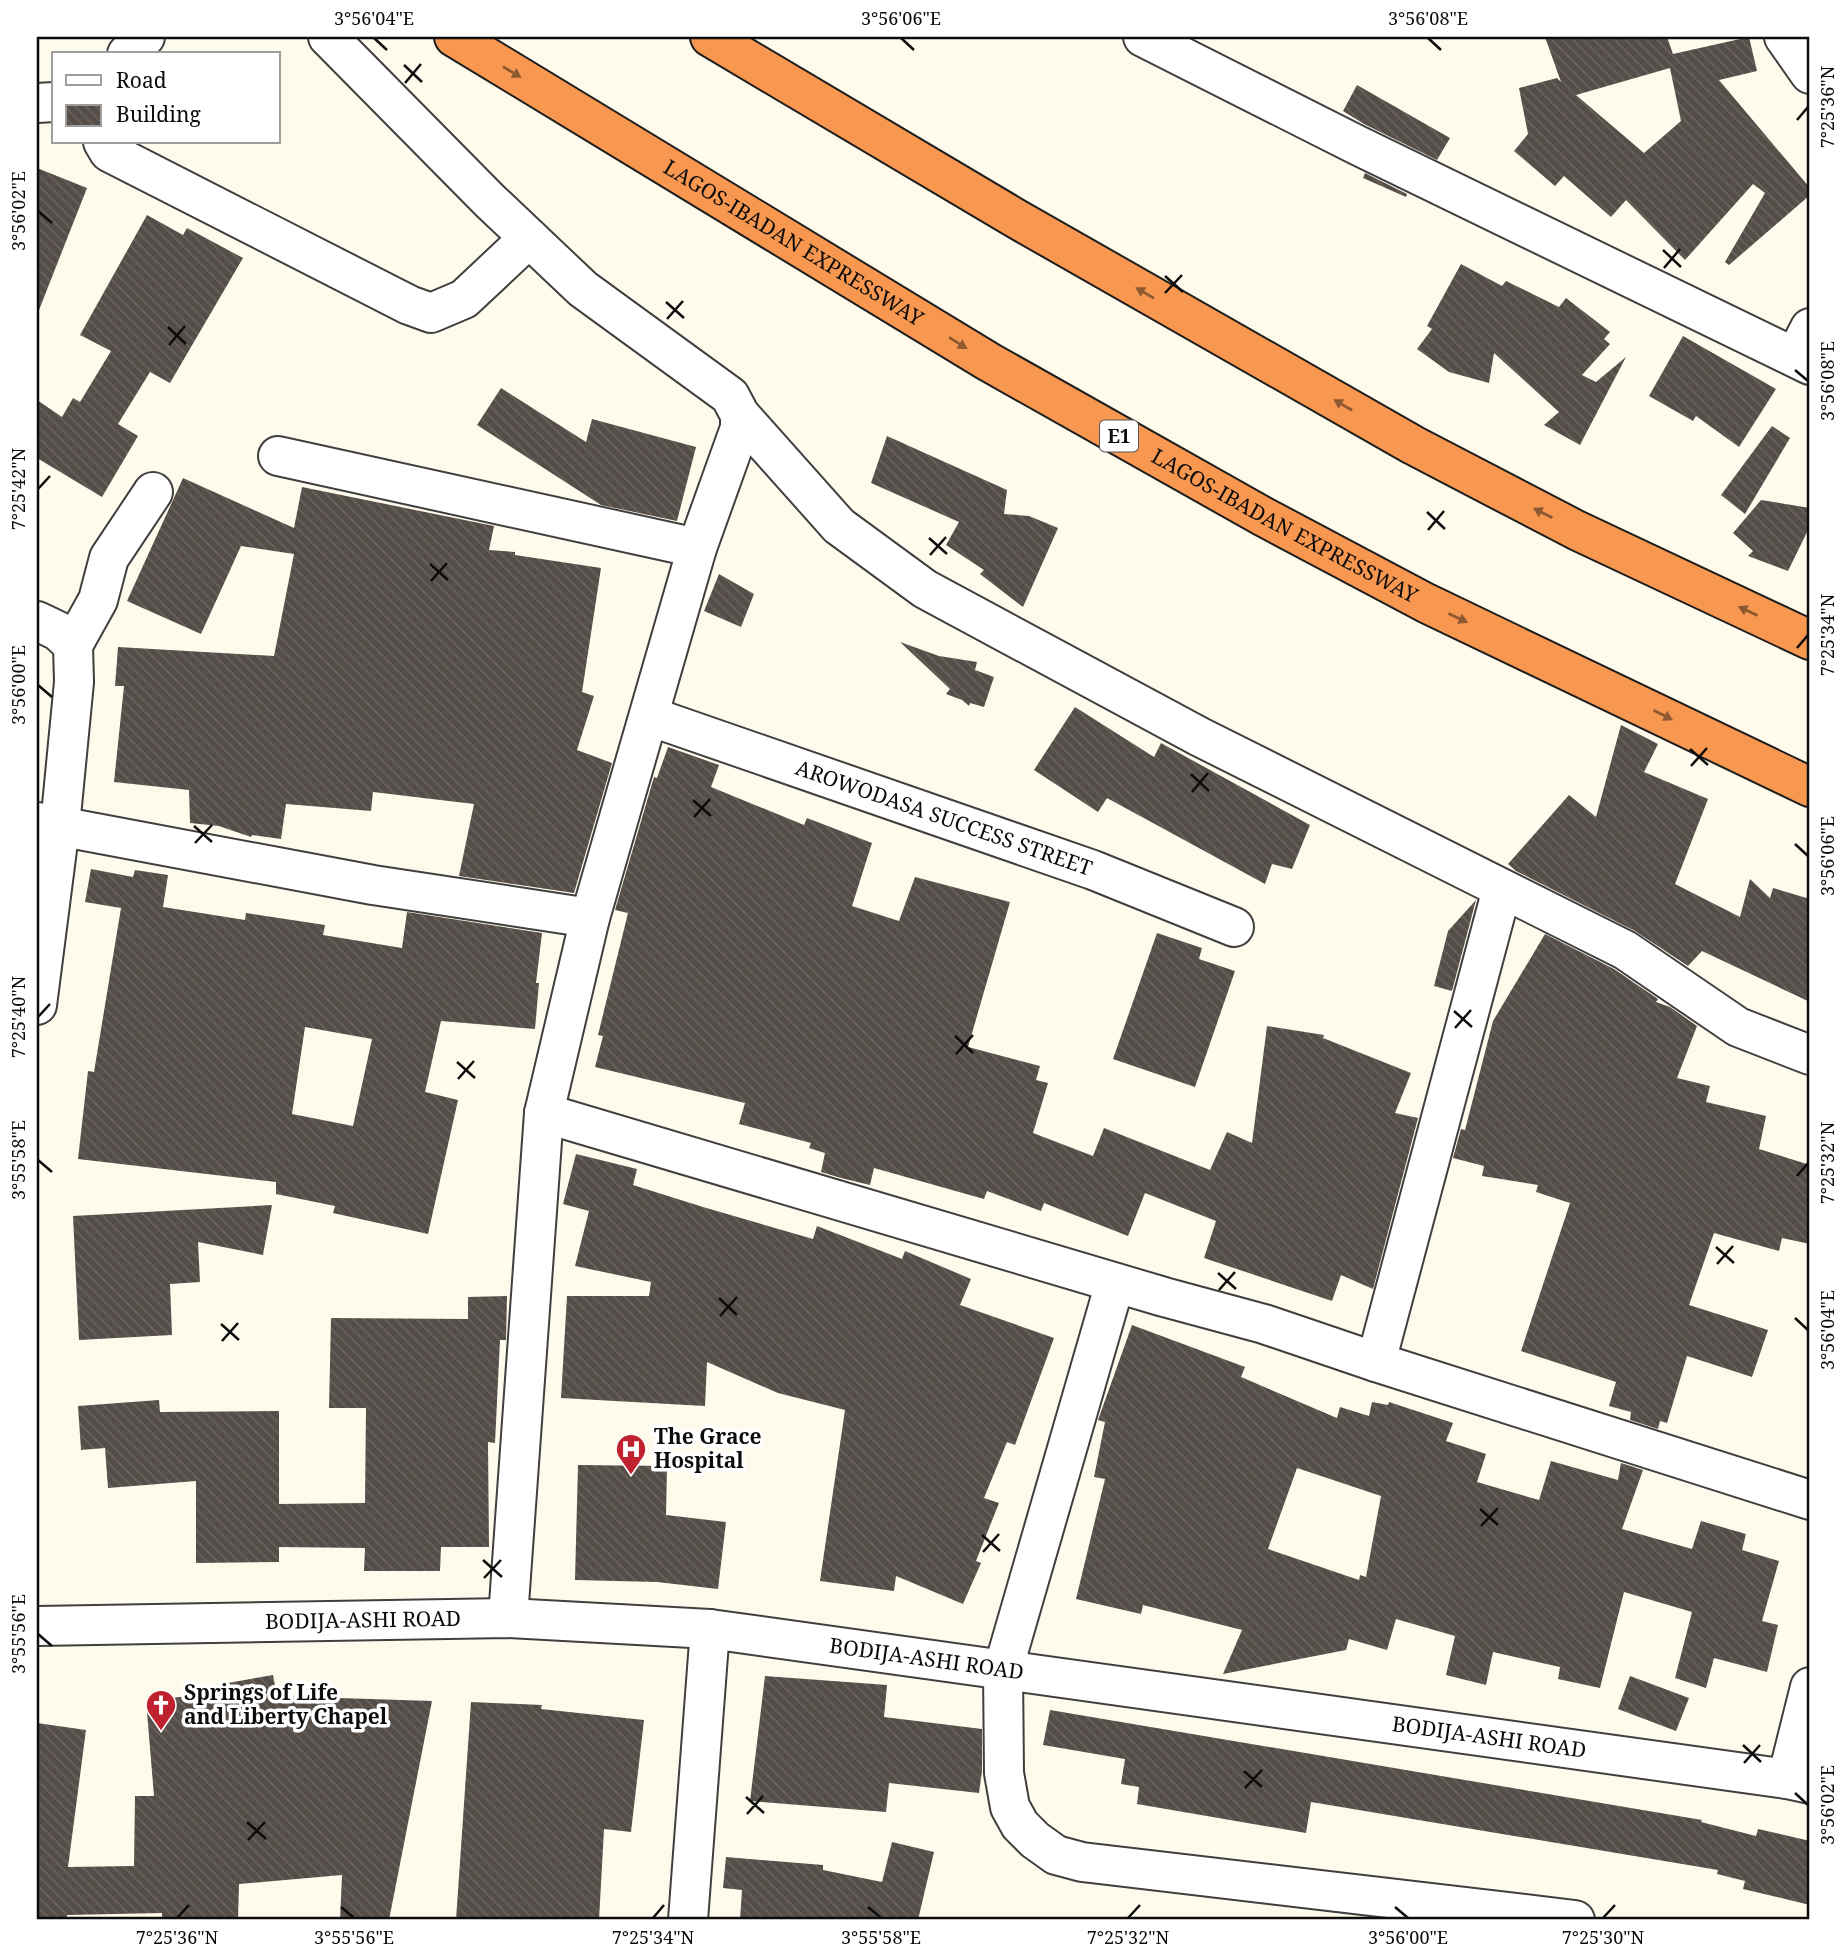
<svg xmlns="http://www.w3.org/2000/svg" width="1847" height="1957" font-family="'Noto Serif',serif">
  <defs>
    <pattern id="building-back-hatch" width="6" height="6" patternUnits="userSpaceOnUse" patternTransform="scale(1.75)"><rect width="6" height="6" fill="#554d48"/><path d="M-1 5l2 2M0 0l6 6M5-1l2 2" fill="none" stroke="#68625e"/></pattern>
  </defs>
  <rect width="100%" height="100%" fill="#fffbec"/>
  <!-- building -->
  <g fill="url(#building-back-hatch)" fill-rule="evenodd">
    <path d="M1545,37H1667L1673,54L1749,37L1757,71L1719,80L1810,188V195L1729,265L1725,262L1765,193L1753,184L1685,260L1626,200L1611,217L1564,176L1555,186L1514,151L1528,134L1519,88L1557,78L1561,82ZM1670,68L1681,121L1644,153L1576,95Z"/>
    <path d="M1357,85L1450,138L1437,160L1364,124L1343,111Z"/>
    <path d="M37,168L87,188L39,310H37Z"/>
    <path d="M1365,173L1407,194L1406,197L1363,178Z"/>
    <path d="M147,215L183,235L187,228L243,258L170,383L150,372L118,424L138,436L102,497L37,458V400L62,417L73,398L80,402L111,351L80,335Z"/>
    <path d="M1461,264L1502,286L1506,281L1559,307L1566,298L1610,332L1604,339L1610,344L1582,375L1596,382L1626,357L1580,445L1544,425L1559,412L1494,353L1489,383L1449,372L1417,349L1432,329L1427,326Z"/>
    <path d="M1683,336L1776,389L1739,447L1696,416L1693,421L1649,396Z"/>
    <path d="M501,388L586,442L592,419L696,447L677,521L601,505L477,425Z"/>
    <path d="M1772,426L1790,438L1745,514L1721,495Z"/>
    <path d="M887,436L1007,490L1004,514L1029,516L1058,528L1023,607L980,574L984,570L946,545L959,522L871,483Z"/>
    <path d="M183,478L294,528L302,487L494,526L489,550L515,552V555L601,568L582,692L594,696L577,750L612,763L574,893L459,876L474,804L373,792L371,811L286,804L281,839L252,835L251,837L219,826L190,823L189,790L114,782L124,686H115L118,647L274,656L294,554L241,546L201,634L127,601Z"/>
    <path d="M1761,500L1810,508L1809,528L1788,571L1748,556L1753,551L1733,533Z"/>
    <path d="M719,574L754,594L741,627L704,611Z"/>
    <path d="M900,642L939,656L977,662L975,670L994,677L984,707L970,703L969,706L962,700L946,694L950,689Z"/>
    <path d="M1075,707L1154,757L1161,743L1310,825L1292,869L1272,864L1265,884L1107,798L1098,812L1034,770Z"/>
    <path d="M1621,725L1658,744L1644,772L1708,799L1675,884L1740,917L1750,879L1770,898L1773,888L1810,899V1002L1702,951L1688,966L1635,931L1516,871L1508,864L1569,795L1596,817Z"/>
    <path d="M668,747L719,765L711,787L804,825L807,818L872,843L852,906L899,921L915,877L1010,902L968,1047L1040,1066L1036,1080L1048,1083L1033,1133L1093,1156L1104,1128L1210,1170L1227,1132L1252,1143L1267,1026L1324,1035L1323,1038L1411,1073L1395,1113L1418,1118L1373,1289L1341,1275L1332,1301L1204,1258L1216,1221L1145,1193L1128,1236L1044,1203L1041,1211L987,1191L984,1199L874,1168L870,1185L841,1178L821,1172L825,1153L809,1148L811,1143L739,1124L745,1103L595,1067L603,1036L598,1035L628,913L615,910L654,777L657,778Z"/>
    <path d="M91,869L133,877L135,870L168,875L163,907L245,920L246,913L325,925L323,935L402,948L407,912L542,933L536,983H539L535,1029L441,1021L425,1092L458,1100L428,1234L333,1213L335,1206L276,1194V1182L78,1159L88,1071L94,1072L121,908L85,902ZM305,1027L372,1039L353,1126L292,1114Z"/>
    <path d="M1476,900L1452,991L1434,986L1448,931Z"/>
    <path d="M1157,933L1202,948L1199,959L1235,971L1195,1087L1113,1059Z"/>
    <path d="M1545,934L1614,969L1658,999L1656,1002L1670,1007L1697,1026L1677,1078L1710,1086L1706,1102L1766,1116L1759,1149L1810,1165V1244L1782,1238L1779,1251L1714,1233L1689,1305L1768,1330L1752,1377L1687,1356L1667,1423L1660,1421L1658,1429L1630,1420L1631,1412L1609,1406L1616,1382L1521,1351L1570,1203L1536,1192L1538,1185L1482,1176L1484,1166L1453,1158L1461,1129L1465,1130L1493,1021Z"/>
    <path d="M576,1154L637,1169L633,1185L703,1207L813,1239L817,1226L902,1259L905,1251L971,1279L960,1305L1054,1338L1015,1445L1007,1442L984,1498L999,1503L976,1561L981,1563L963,1604L896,1576L894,1591L820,1581L845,1410L778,1393L707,1362L705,1406L561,1398L567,1296H649L651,1282L575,1266L589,1211L563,1204Z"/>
    <path d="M272,1205L263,1255L198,1242L200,1282L170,1284L172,1335L79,1340L73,1216Z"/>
    <path d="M507,1296L506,1340H500L495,1443L488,1442L489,1547H441L440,1571H364L365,1548L279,1547V1562L196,1563V1481L108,1488L105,1448L81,1450L78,1406L159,1400L160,1412L279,1411V1504L365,1503L366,1408H329L331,1318L468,1319V1297Z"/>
    <path d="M1132,1325L1245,1367L1241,1377L1337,1418L1340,1407L1369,1416L1372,1402L1388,1405L1389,1402L1453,1423L1446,1441L1486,1454L1477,1482L1539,1500L1551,1461L1618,1480L1621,1463L1643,1470L1622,1529L1692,1549L1701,1521L1746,1534L1742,1550L1779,1561L1762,1621L1778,1625L1767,1672L1714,1658L1706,1688L1675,1678L1692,1612L1624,1592L1600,1688L1558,1679L1560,1667L1493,1652L1486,1685L1446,1675L1455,1636L1396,1619L1387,1650L1349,1639L1346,1650L1223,1674L1242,1630L1143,1605L1141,1614L1076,1599L1105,1479L1094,1477L1105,1422L1098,1420ZM1297,1468L1381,1496L1366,1577L1360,1575L1359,1580L1268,1549Z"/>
    <path d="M578,1465L667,1466L666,1515L726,1522L718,1589L657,1582L575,1580Z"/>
    <path d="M273,1675L277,1696L432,1701L389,1920H340L342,1875L239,1884L238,1920H162V1913L67,1915V1920H37V1723L86,1730L68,1867L134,1866L135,1796H154L146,1700L213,1694L211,1686Z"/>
    <path d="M765,1676L887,1685L884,1717L982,1729V1771L979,1793L889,1783L886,1812L750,1801Z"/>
    <path d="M1630,1676L1689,1698L1676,1731L1618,1709Z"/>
    <path d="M471,1702L542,1705L541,1709L644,1720L631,1832L604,1829L599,1920H456Z"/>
    <path d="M1050,1710L1702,1820L1701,1822L1756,1836L1758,1829L1810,1841V1905L1743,1889L1745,1881L1717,1874L1718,1870L1311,1802L1306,1833L1137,1804L1139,1787L1121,1784L1125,1759L1043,1745Z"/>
    <path d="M892,1842L934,1852L918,1920H740L742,1890L723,1888L726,1857L823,1865V1870L882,1882Z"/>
  </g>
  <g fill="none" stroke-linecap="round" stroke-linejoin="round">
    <!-- minor casing -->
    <g stroke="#3f3f3f" stroke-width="42">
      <g id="minor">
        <path d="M328,37L490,201L583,289L730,396L740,415L839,526L925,589L1200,737L1625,950L1738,1027L1810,1055"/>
        <path d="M1143,37L1357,145L1810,365"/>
        <path d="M1784,37L1810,74"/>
        <path d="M127,54L145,37"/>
        <path d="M37,103L54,102"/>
        <path d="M103,142L109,152L409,305L431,313L464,299L529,238"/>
        <path d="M1795,357L1810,328"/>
        <path d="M278,456L697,548"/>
        <path d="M37,621L58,631L73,645L74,682L60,826L37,1005"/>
        <path d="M73,645L98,600L109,558L153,492"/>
        <path id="s1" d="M649,716L1093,870L1234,927"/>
        <path d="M37,822L373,885L590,918"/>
        <path d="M544,1113L1164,1297L1264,1324L1376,1362L1810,1500"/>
        <path d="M1115,1283L1003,1670L1004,1773L1010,1807L1020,1825L1035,1840L1056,1855L1082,1862L1575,1920"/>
        <path d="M1376,1362L1502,889"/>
        <path d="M508,1618L544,1113L590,918L697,548L740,428V415"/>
        <path id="s2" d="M37,1626L508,1618L710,1629L1787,1779L1810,1784"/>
        <path d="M1787,1779L1810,1687"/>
        <path d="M688,1920L710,1629"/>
      </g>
    </g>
    <!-- highway casing -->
    <g stroke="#1d1d1d" stroke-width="42">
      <g id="highway">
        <path id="s3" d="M454,37L989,362L1264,517L1426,603L1810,787"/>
        <path d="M710,37L1015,218L1413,445L1576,530L1810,640"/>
      </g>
    </g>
    <!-- minor -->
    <use href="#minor" stroke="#fff" stroke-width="38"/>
    <!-- highway -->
    <use href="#highway" stroke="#f89750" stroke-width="38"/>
  </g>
  <!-- one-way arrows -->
  <defs><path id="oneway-solid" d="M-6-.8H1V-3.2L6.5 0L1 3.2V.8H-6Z" transform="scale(1.75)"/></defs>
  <g fill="#8e5831">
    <use href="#oneway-solid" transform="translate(512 72) rotate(31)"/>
    <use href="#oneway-solid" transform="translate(1145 293) rotate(-150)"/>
    <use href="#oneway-solid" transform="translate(958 343) rotate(32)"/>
    <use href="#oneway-solid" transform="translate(1343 405) rotate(-150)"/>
    <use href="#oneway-solid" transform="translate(1543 513) rotate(-153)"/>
    <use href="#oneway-solid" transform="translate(1748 611) rotate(-155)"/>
    <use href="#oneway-solid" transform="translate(1458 618) rotate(25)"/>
    <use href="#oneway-solid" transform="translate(1663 715) rotate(27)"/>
  </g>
  <!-- ticks -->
  <path fill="none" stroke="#0c0c0c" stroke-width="2.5" d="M374,38L387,50M901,38L914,50M1428,38L1441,50M404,65L422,82M405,83L421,64M1797,120L1808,107M38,211L52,223M1663,250L1681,267M1664,268L1680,249M1165,276L1183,292M1165,293L1182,275M666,302L684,318M667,319L683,301M168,327L186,344M169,345L185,326M1795,370L1808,381M38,489L50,476M1427,512L1445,529M1428,530L1444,511M929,538L947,554M930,555L946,537M430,564L448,580M431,581L447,563M1797,648L1808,635M38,685L52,697M1690,749L1708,765M1691,766L1707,748M1191,774L1209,791M1192,792L1208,773M693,800L711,816M694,817L710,799M194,826L212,842M195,843L212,825M1795,844L1808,856M1454,1011L1472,1027M38,1017L50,1004M1455,1028L1471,1010M955,1036L973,1053M956,1054L973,1035M457,1062L475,1078M458,1079L474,1061M38,1160L52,1172M1797,1176L1808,1163M1716,1247L1734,1263M1717,1264L1733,1246M1218,1273L1236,1289M1219,1290L1235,1272M719,1298L737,1315M720,1316L737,1297M1795,1318L1808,1330M221,1324L239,1340M222,1341L238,1323M1480,1509L1498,1525M1481,1526L1498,1508M982,1535L1000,1551M983,1552L999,1534M483,1560L502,1577M484,1578L501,1560M38,1634L52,1646M1743,1745L1761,1762M1744,1763L1760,1745M1244,1771L1262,1787M1245,1788L1262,1770M1795,1793L1808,1805M746,1797L764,1813M747,1814L763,1796M247,1822L266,1839M248,1840L265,1822M341,1907L354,1918M868,1907L881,1918M1395,1907L1408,1918M177,1918L189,1905M653,1918L664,1905M1128,1918L1140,1905M1603,1918L1615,1905"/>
  <!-- icons -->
  <defs>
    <g id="hospital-pin" transform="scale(1.575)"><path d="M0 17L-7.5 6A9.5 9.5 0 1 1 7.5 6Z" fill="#c0212e" stroke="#fff"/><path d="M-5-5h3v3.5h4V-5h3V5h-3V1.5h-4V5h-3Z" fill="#fff"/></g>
    <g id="church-pin" transform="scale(1.575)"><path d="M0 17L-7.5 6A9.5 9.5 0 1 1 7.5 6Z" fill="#c0212e" stroke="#fff"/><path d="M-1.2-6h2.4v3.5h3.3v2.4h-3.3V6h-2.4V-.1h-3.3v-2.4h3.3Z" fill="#fff"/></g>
  </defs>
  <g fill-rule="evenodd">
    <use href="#hospital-pin" x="631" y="1449"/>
    <use href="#church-pin" x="161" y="1705"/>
  </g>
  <g text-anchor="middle" stroke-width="7" stroke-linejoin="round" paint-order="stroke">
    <!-- shield labels -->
    <rect fill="#fff" stroke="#555" stroke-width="2" x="1100" y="420.5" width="38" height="31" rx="5"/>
    <g font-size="19" font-weight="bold" fill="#0c0c0c">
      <text x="1119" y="443">E1</text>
    </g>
    <!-- street labels -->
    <g font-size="21" fill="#0c0c0c" stroke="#fff">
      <text dy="7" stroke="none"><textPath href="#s3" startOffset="397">LAGOS-IBADAN EXPRESSWAY</textPath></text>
      <text dy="7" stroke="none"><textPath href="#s3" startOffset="964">LAGOS-IBADAN EXPRESSWAY</textPath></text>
      <text dy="7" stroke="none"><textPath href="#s1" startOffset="312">AROWODASA SUCCESS STREET</textPath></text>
      <text dy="7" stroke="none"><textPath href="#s2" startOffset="326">BODIJA-ASHI ROAD</textPath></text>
      <text dy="7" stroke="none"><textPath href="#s2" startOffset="892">BODIJA-ASHI ROAD</textPath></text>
      <text dy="7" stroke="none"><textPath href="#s2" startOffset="1460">BODIJA-ASHI ROAD</textPath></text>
    </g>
    <!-- poi labels -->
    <g font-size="21" font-weight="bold" fill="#0c0c0c" stroke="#fff" text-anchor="start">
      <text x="654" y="1444">The Grace<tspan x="654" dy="24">Hospital</tspan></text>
      <text x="184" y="1700">Springs of Life<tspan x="184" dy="24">and Liberty Chapel</tspan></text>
    </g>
  </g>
  <!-- border -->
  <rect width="1847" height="1957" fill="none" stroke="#ffffff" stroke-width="77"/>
  <!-- legend -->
  <rect x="52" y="52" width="228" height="91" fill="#ffffff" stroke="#9e9e9e" stroke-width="2"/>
  <rect x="66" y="75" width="35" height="10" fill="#ffffff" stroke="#9e9e9e" stroke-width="2"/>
  <text x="116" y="88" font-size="21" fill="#0c0c0c">Road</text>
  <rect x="66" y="105" width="35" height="21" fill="url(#building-back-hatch)" stroke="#9e9e9e" stroke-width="2"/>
  <text x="116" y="122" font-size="21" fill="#0c0c0c">Building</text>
  <rect x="38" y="38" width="1770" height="1880" fill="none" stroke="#0c0c0c" stroke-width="2.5"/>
  <g font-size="18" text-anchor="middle" fill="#0c0c0c">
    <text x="374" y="25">3°56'04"E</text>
    <text x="901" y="25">3°56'06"E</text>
    <text x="1428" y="25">3°56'08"E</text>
    <text transform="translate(1828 107) rotate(-90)" y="6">7°25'36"N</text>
    <text transform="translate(19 211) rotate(-90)" y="6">3°56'02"E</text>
    <text transform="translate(1828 381) rotate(-90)" y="6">3°56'08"E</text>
    <text transform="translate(19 489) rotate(-90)" y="6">7°25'42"N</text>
    <text transform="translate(1828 635) rotate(-90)" y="6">7°25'34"N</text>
    <text transform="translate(19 685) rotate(-90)" y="6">3°56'00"E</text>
    <text transform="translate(1828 856) rotate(-90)" y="6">3°56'06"E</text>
    <text transform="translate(19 1017) rotate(-90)" y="6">7°25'40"N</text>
    <text transform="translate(19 1160) rotate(-90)" y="6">3°55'58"E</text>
    <text transform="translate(1828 1163) rotate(-90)" y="6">7°25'32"N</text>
    <text transform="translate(1828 1330) rotate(-90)" y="6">3°56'04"E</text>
    <text transform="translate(19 1634) rotate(-90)" y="6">3°55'56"E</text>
    <text transform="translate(1828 1805) rotate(-90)" y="6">3°56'02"E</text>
    <text x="177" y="1944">7°25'36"N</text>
    <text x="354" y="1944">3°55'56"E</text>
    <text x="653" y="1944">7°25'34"N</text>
    <text x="881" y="1944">3°55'58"E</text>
    <text x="1128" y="1944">7°25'32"N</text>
    <text x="1408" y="1944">3°56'00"E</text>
    <text x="1603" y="1944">7°25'30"N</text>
  </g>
</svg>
